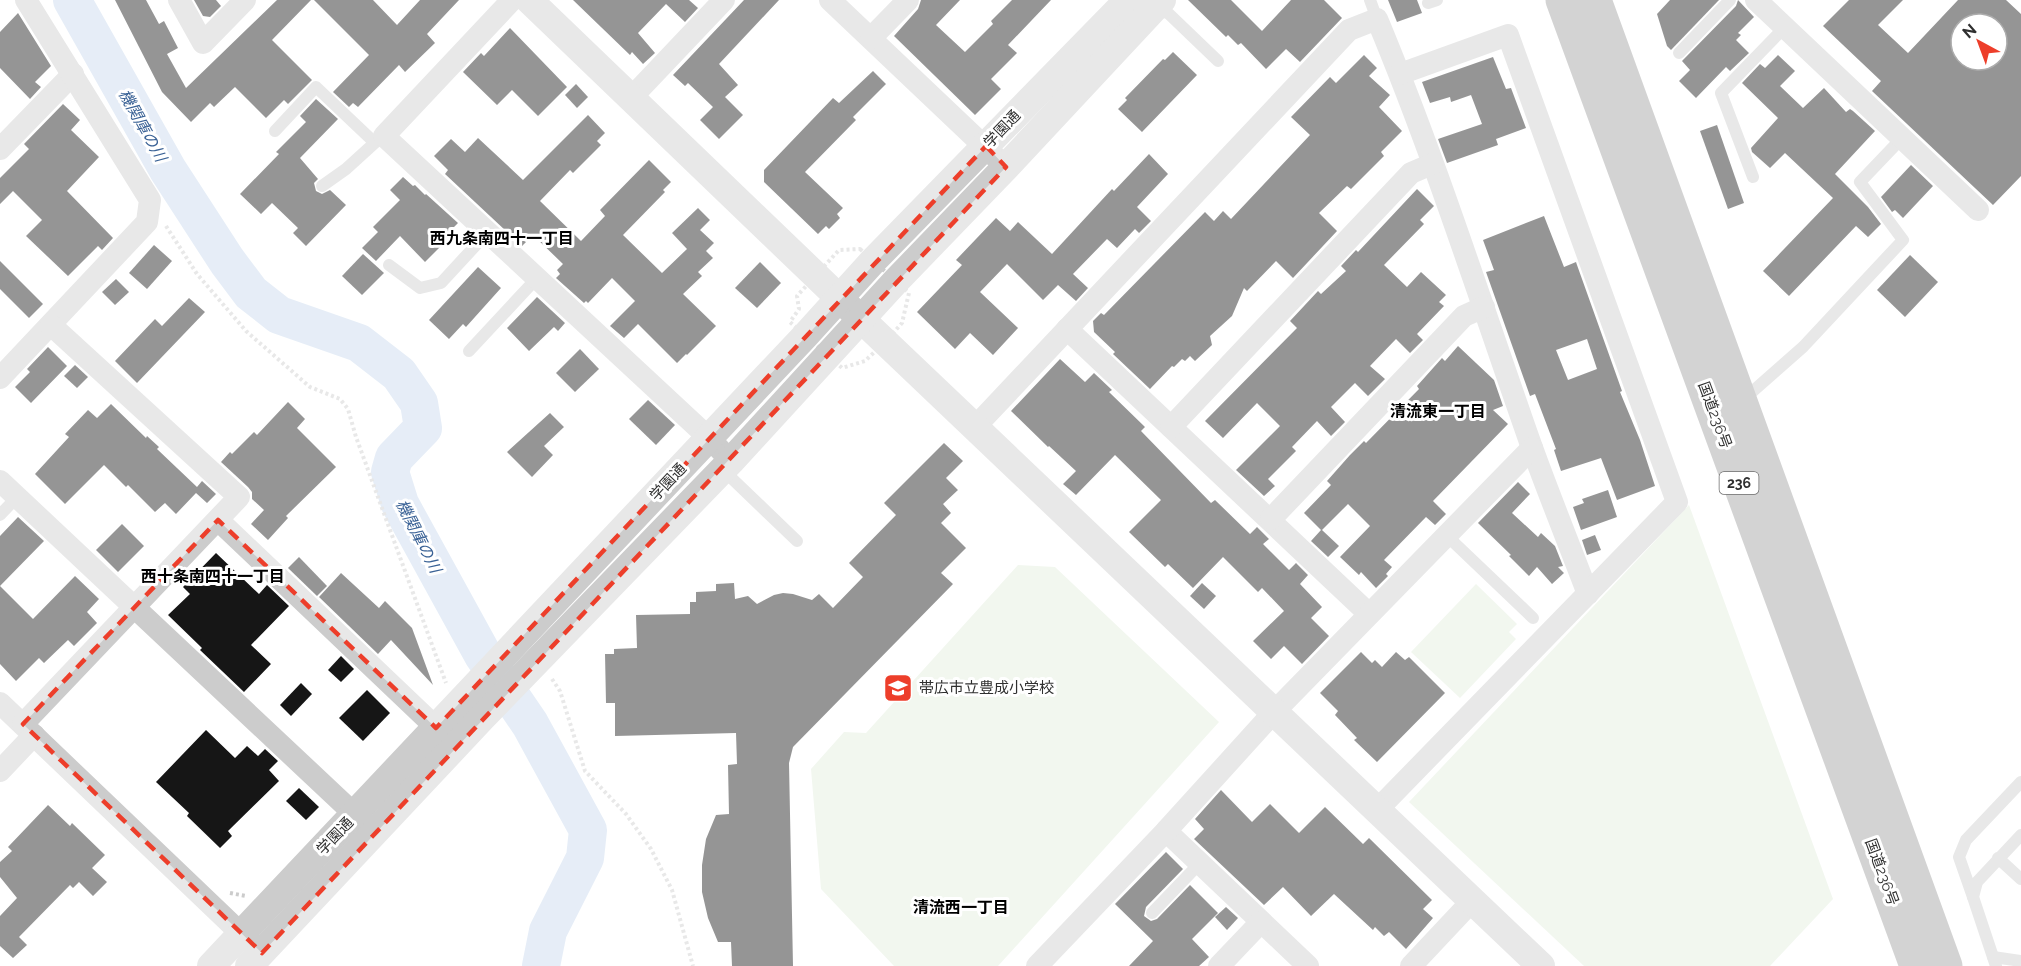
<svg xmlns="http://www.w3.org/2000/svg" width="2021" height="966" font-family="Raleway,'Noto Sans JP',sans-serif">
  <rect width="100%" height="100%" fill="#fff"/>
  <!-- green -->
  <g fill="#e2eddc">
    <path d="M1689,505L1833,899L1770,966H1584L1409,802Z"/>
    <path d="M1018,565L1055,567L1219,722L998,966H894L821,889L811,769L844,732L866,733Z"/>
    <path d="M1476,584L1517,624L1509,632L1516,639L1460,698L1411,652Z"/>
  </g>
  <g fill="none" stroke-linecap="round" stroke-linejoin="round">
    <!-- river -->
    <path stroke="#c7d8ed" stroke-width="38" d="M72,0L168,170L227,261L251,293L279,315L359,343L399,374L419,403L423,428L394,458L390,472L400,504L483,655L530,724L588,830L585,858L548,931L541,966"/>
  </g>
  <!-- building -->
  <g fill="#161616" fill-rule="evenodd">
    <path d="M115,0H146L159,24L164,21L178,48L167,54L186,88L277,0H311L272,40L312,80L288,104L284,100L266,118L235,87L214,107L210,103L191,122L162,92Z"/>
    <path d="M194,0H216L221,6L210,17L203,16Z"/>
    <path d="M314,0H373L397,25L420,0H459L427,34L435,43L405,72L399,65L358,107L353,103L349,107L333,92L369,55Z"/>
    <path d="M573,0H689L698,8L685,22L666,4L638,33L655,53L643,64L632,52L630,55Z"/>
    <path d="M744,0H779L719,64L738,85L725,97L743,115L719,139L700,120L713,107L688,83L685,86L673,75Z"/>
    <path d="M921,0H960L936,25L965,52L993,24L991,21L1012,0H1051L1008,45L1017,53L991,79L1001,89L975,115L894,36L918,9Z"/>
    <path d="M1188,0H1231L1262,31L1291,0H1324L1342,18L1300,62L1286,49L1266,69L1241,43L1238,45L1228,35L1226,37Z"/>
    <path d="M1388,0H1417L1422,13L1397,22Z"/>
    <path d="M1670,0H1719L1671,50L1667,46L1657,14Z"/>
    <path d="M1738,0L1754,17L1738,33L1741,35L1736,40L1749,53L1730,71L1726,67L1696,98L1679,81L1690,70L1682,61L1736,6Z"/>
    <path d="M1849,0H1903L1878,25L1908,53L1958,0H2006L2021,14V176L1993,205L1872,91L1881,81L1823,26ZM1961,24H1997V60H1961Z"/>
    <path d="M18,13L51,66L35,82L41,87L30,99L0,68V32Z"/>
    <path d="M510,28L567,87L538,116L512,90L497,105L463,72L481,53L484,56Z"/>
    <path d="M1173,52L1197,75L1142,132L1118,109L1127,100L1125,98L1163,59L1165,60Z"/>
    <path d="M1364,55L1377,68L1369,76L1390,95L1379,107L1402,131L1381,152L1384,156L1351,189L1347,186L1319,213L1337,231L1293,278L1276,261L1247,291L1244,288L1232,316L1210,336L1212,345L1195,361L1190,356L1185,361L1182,359L1174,367L1172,366L1150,389L1113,354L1115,352L1094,332L1093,321L1101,313L1104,315L1205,212L1214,221L1223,211L1231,219L1310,135L1291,117L1330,77L1336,83Z"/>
    <path d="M1778,55L1795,71L1780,86L1803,108L1824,88L1846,112L1850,109L1853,111L1875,131L1835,174L1868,207L1881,224L1868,237L1856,226L1789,296L1763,271L1833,198L1785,153L1770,168L1752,152L1751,148L1778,118L1742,83L1760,64L1765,68Z"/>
    <path d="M1493,57L1506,89L1511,88L1526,128L1496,139L1498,145L1447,163L1438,139L1482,124L1471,95L1451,102L1450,97L1430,103L1422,82Z"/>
    <path d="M873,71L886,84L853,117L856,120L805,172L843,208L837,214L840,218L829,229L826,226L818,234L764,182V170L833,98L839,103Z"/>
    <path d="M576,84L588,97L577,108L565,95Z"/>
    <path d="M316,99L338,119L300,158L318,179L314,183L316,191L322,194L330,190L346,205L306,246L293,233L298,228L272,203L261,214L240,194L279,154L276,152L306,122L300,116Z"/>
    <path d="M63,104L80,120L71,130L99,157L67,191L113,238L102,250L98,246L68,276L26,236L42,220L13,191L0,204V178L29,149L24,144Z"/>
    <path d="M588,115L605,133L597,141L601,145L573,173L570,170L540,201L581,241L605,216L600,210L649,160L671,182L663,190L665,192L623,235L662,273L687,249L672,233L698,208L710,220L700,230L714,243L706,251L713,258L698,272L702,276L683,294L716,326L687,355L686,354L677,363L638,324L624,338L610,326L635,301L612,278L588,303L586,301L584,303L556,278L560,274L557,270L563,264L533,235L522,246L445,174L448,170L434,156L451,139L465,152L478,138L523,180Z"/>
    <path d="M1717,125L1744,203L1728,209L1700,131Z"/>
    <path d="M1149,154L1168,174L1137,207L1151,221L1139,233L1135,229L1117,248L1107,239L1073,274L1088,288L1076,301L1058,285L1043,300L1007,264L980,292L1018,328L993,355L970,333L955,349L917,312L962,265L956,260L996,218L1010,231L1018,222L1052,254L1112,189L1114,191Z"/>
    <path d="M1911,165L1933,186L1903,218L1895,210L1892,212L1881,197Z"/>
    <path d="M403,177L413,186L415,185L425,195L426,194L458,223L446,235L449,238L425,262L400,236L376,261L362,248L378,232L373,227L400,200L390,190Z"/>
    <path d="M1417,189L1434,206L1420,220L1424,224L1384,265L1407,287L1421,272L1446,295L1439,302L1444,306L1417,334L1423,340L1410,353L1396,339L1370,366L1385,379L1368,396L1355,383L1331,407L1345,422L1331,436L1317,421L1292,447L1296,451L1268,479L1275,486L1264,496L1236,470L1280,426L1257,403L1223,438L1205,421L1297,328L1290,321L1318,291L1321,294L1346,271L1341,266L1356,250L1358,252Z"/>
    <path d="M1544,216L1564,267L1576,262L1577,265L1622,391L1620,392L1640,440L1655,486L1617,500L1601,458L1561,471L1554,450L1556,449L1535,394L1530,396L1486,272L1494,270L1483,240ZM1587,339L1597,369L1568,380L1556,350Z"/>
    <path d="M154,245L172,261L147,289L129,273Z"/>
    <path d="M363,254L384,273L362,295L342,276Z"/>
    <path d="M1910,255L1938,282L1905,317L1877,290Z"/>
    <path d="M0,261L43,304L29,318L0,289Z"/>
    <path d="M760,262L781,283L757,308L735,288Z"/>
    <path d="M478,267L501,288L466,327L463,324L449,339L429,320Z"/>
    <path d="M116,279L129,292L115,305L102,292Z"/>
    <path d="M537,297L565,323L558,331L554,327L529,351L507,328Z"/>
    <path d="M189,298L205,312L137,383L115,361L155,319L162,326Z"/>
    <path d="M1458,346L1494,380L1503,406L1493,410L1508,424L1433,501L1446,514L1435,525L1426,517L1384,560L1392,567L1386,574L1388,576L1376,588L1361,572L1359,575L1340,557L1370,526L1348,504L1322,530L1339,546L1328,557L1311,541L1321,530L1304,513L1331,485L1327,481L1350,455L1364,441L1366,443L1419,389L1417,386L1442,358L1445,361Z"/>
    <path d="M48,347L67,366L31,403L15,387L30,372L27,369Z"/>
    <path d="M580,349L599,369L575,392L556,373Z"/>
    <path d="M1060,359L1085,382L1094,373L1112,390L1109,392L1145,427L1141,431L1211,503L1215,500L1250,534L1257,527L1269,539L1263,544L1289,570L1296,563L1308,575L1300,584L1322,607L1311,618L1329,636L1302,664L1284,646L1271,659L1253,641L1284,611L1262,588L1258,592L1223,557L1193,588L1168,564L1165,567L1129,532L1161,500L1115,455L1076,495L1063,484L1076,471L1049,446L1048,447L1011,411Z"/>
    <path d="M75,365L88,377L77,388L64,376Z"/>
    <path d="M648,400L675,425L656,445L629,419Z"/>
    <path d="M288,402L305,419L297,428L336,467L286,516L288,518L268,540L251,524L264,510L252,499V492L248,487L221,462L230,452L232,454L254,432L257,435Z"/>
    <path d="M111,404L146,438L147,436L159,447L157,449L197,487L202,481L216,494L207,503L196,493L176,514L165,503L155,512L128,485L126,487L104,465L65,504L35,474L69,437L65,434L88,410L97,418Z"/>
    <path d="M550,413L564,427L544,446L553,455L532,477L507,452Z"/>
    <path d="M944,443L963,461L946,478L958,490L943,504L951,513L941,523L966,548L941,573L953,584L793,747L789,763L793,966H732L731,942H718L708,918L702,892V865L706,839L716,815L729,814L728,765L737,764L736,733L615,736V703H606L605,654H614V649L637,648L636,615L690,614V602H696V592L716,591V584L734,583L735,599L748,596L757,604L774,595L783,593L793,594L812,600L819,594L833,608L863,577L849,563L896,515L884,503Z"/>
    <path d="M1518,482L1530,494L1512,513L1538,537L1541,533L1555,546L1563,566L1558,567L1564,573L1552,584L1537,567L1529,576L1509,556L1511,555L1478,523Z"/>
    <path d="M1608,490L1617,517L1581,530L1573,507L1584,503L1582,499Z"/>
    <path d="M18,517L44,541L0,586L33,619L75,576L99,599L87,612L97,623L74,646L68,640L44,663L39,658L16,681L0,664V536Z"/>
    <path d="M122,524L144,546L118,572L96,550Z"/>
    <path d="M1595,535L1601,550L1587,555L1582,540Z"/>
    <path d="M216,553L259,594L267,585L289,606L251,645L271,664L244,692L200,650L202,648L168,615L190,594L183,587Z"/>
    <path d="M299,557L327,586L317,596L288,568Z"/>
    <path d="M341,573L379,608L385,601L412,628L433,685L391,640L378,654L319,597Z"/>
    <path d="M1202,583L1216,596L1204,609L1190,596Z"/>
    <path d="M1361,652L1372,663L1375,660L1382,667L1396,652L1405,660L1409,657L1445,693L1377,762L1354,740L1357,738L1335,715L1338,711L1320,693Z"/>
    <path d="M341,656L354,669L341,682L328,670Z"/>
    <path d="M301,683L312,694L291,716L280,705Z"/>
    <path d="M367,690L390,713L363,741L339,718Z"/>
    <path d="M206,730L235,758L247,746L258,756L265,749L278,761L269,770L279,781L228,831L232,836L220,848L187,816L189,813L156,782Z"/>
    <path d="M299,788L319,807L306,820L286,801Z"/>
    <path d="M1221,790L1252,822L1270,804L1299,833L1325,807L1363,844L1369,838L1432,900L1423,909L1433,918L1406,949L1389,932L1384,936L1375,927L1373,930L1334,894L1311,916L1283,887L1264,905L1194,839L1204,829L1195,819Z"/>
    <path d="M48,805L70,826L72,823L105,855L92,868L107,882L93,896L79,882L73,888L70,885L19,937L27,945L13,958L0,946V916L17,898L0,877V862L12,851L8,847Z"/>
    <path d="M1166,852L1183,869L1146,907L1144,916L1151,921L1157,919L1190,885L1218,913L1192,939L1209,957L1199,966H1129L1153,941L1115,904Z"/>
    <path d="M1226,907L1238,918L1227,930L1215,917Z"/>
  </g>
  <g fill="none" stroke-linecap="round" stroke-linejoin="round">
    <!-- path -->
    <g stroke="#ccc" stroke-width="4" stroke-dasharray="3 3" stroke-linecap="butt">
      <path d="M166,226L197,274L246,331L310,387L340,399L348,409L356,437L446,683"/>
      <path d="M860,249L909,293L902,323L885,342L865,361L842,368L790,322L799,309L797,296L839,250Z"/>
      <path d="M552,679L560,691L585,771L626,814L651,849L672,890L693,966"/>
      <path d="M230,893L246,896"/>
    </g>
    <!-- service -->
    <g stroke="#ccc" stroke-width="12">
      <path d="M1142,0L1169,14L1218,61"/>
      <path d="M1370,0L1377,19"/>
      <path d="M1428,3L1437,0"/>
      <path d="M1679,53L1730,0"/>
      <path d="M275,131L316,87L374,142"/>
      <path d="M1753,177L1721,93L1785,27"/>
      <path d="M322,186L346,169L379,139"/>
      <path d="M389,265L420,288L441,283L488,232"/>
      <path d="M469,351L537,278"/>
      <path d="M1744,399L1803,347L1903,240L1860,182L1902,138"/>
      <path d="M723,470L797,541"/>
      <path d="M0,515L17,497"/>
      <path d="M1446,535L1533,618"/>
      <path d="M1998,858L2021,879"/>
      <path d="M1973,897L1959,857L1966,840L2021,782"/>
      <path d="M1152,913L1200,863"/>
      <path d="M1993,957L2021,961"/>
      <path d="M1996,966L1973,897L1977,882L2021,835"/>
    </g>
    <!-- minor -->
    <g stroke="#ccc" stroke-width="22">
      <path d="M179,0L203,43L245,0"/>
      <path d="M512,0L384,136L709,438L731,461"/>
      <path d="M830,0L1006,167"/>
      <path d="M1756,0L1978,210"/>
      <path d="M871,38L908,0"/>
      <path d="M631,98L724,0"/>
      <path d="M0,149L73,74"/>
      <path d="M1067,329L1368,613"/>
      <path d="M0,378L147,222L150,200L26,0"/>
      <path d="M975,427L1349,30L1377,19C1435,158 1481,303 1531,445C1549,495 1569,544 1588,594"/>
      <path d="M1171,427L1411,173L1432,164"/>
      <path d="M0,481L366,825"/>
      <path d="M1271,519L1464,316L1484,307"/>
      <path d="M218,520L447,738"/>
      <path d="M0,703L252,944"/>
      <path d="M23,724L239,497L51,325"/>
      <path d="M0,771L34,735"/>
      <path d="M1377,810L1677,502L1508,35L1400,74"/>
      <path d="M1166,831L1308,966"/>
      <path d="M1037,966L1166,831L1274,712L1532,448"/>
      <path d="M1219,966L1261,922"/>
      <path d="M1411,966L1473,900"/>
    </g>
    <!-- tertiary -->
    <g stroke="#ccc" stroke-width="28">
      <path d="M529,0L861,319L1541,966"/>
      <path d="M211,966L805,336L873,261L1128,0"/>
      <path d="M249,966L482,718L731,461L896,281L1006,167L1162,0"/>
    </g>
    <!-- trunk -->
    <g stroke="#9e9e9e" stroke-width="33">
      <path d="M1562,0L1916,966"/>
      <path d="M1595,0L1946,966"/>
    </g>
  </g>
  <!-- marked area -->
  <path d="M0 0H2021V966H0ZM986,146L1006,167L262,953L23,724L218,520L436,728Z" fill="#fff" fill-opacity=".55" fill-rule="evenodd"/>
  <path fill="none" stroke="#ed3e2a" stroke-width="4.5" stroke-dasharray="12 8" stroke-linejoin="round" d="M986,146L1006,167L262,953L23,724L218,520L436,728Z"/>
  <!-- icons -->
  <defs>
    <g id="school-square" transform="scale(1.5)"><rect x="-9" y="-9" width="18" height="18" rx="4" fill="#ed3e2a" stroke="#fff"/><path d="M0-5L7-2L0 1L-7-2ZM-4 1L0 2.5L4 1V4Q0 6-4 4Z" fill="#fff"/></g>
  </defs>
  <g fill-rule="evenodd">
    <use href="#school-square" x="898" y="688"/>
  </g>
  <g text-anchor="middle" stroke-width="6" stroke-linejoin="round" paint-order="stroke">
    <!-- shield labels -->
    <rect fill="#fff" stroke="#6d6d6d" stroke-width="1.5" x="1719.5" y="472" width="39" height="22" rx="4.5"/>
    <g font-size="14" font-weight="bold" fill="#2f2f2f">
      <text x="1739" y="488">236</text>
    </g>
    <!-- street labels -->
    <g font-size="15" fill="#2f2f2f" stroke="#fff">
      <text transform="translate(1002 129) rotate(-46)" y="5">学園通</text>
      <text transform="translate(1715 415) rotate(70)" y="5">国道236号</text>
      <text transform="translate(668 482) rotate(-47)" y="5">学園通</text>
      <text transform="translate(335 836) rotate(-46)" y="5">学園通</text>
      <text transform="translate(1882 872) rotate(70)" y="5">国道236号</text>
    </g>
    <!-- poi labels -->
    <g font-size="15" fill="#2f2f2f" stroke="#fff" text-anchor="start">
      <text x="919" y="693">帯広市立豊成小学校</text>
    </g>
    <!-- water labels -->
    <g font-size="16" font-style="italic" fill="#396195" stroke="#fff">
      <text transform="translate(143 125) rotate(61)" y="6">機関庫の川</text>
      <text transform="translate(419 536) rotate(63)" y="6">機関庫の川</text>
    </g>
    <!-- neighbourhood labels -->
    <g font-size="16" font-weight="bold" fill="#000" stroke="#fff">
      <text x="502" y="244">西九条南四十一丁目</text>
      <text x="1438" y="417">清流東一丁目</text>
      <text x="213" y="582">西十条南四十一丁目</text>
      <text x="961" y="913">清流西一丁目</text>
    </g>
  </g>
  <!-- north arrow -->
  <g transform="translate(1979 42) rotate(319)"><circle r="28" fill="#ffffff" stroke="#acacac" stroke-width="1.5"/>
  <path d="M0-4.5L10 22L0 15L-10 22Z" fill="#ed3e2a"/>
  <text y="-9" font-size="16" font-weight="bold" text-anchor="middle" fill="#2f2f2f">N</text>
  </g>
</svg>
